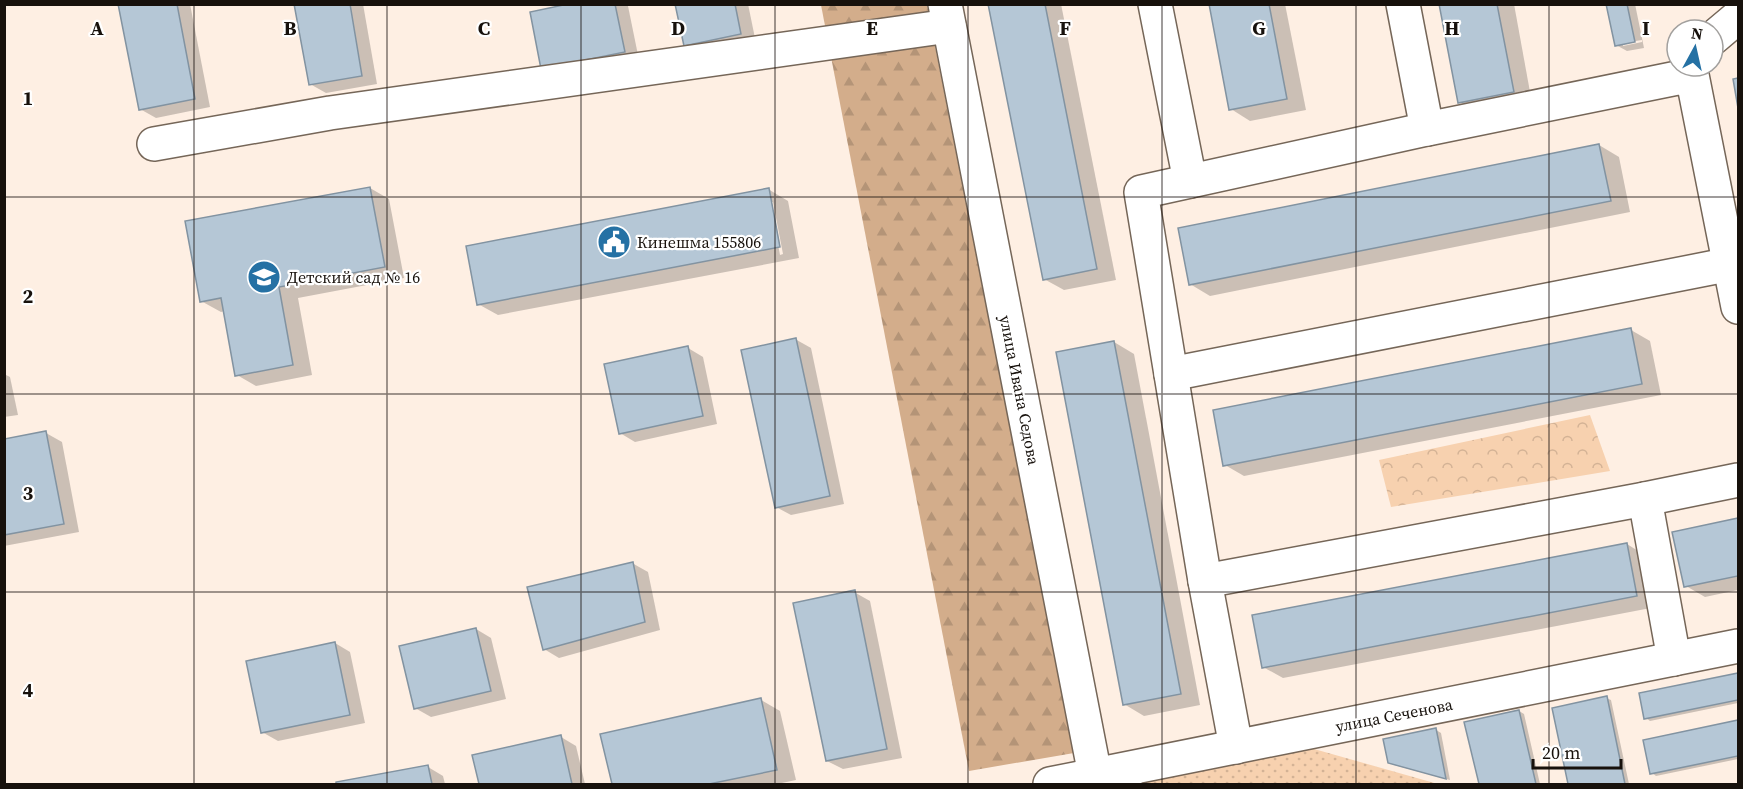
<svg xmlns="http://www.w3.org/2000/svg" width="1743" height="789" font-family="'Source Serif 4',serif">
  <defs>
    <pattern id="forest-firs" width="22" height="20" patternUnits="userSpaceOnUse" patternTransform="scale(1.5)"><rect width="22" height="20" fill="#d3ad8b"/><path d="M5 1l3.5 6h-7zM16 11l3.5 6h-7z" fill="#b49477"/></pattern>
    <pattern id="park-crowns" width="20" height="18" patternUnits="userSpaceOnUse" patternTransform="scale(1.5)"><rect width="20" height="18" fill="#f7d1af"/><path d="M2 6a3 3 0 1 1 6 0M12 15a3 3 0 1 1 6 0" fill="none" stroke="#d3b295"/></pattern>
    <pattern id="garden-dots" width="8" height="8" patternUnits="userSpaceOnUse" patternTransform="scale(1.5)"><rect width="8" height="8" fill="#f7d1af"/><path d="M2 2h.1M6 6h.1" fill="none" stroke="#d3b295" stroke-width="1.8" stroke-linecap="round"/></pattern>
  </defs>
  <rect width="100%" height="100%" fill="#feefe3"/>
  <!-- forest -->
  <path fill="url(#forest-firs)" d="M821,5H927L1074,753L969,771Z"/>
  <!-- park -->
  <path fill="url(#park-crowns)" d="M1590,415L1610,471L1391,507L1379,460Z"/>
  <!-- garden -->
  <path fill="url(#garden-dots)" d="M1307,747L1438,784H1126Z"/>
  <!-- shadow -->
  <g fill="#0003" fill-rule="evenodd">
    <path d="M119,4H190L210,107L156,118L140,109Z"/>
    <path d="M296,4H363L377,84L326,93L310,84Z"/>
    <path d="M576,4L628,6L639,60L543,68Z"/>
    <path d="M677,4H748L756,43L700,53L685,45Z"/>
    <path d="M990,4H1061L1116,280L1064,290L1044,279Z"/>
    <path d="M1211,4H1285L1306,110L1250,121L1231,109Z"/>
    <path d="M1441,4H1514L1532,103L1479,113L1459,102Z"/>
    <path d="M1608,4H1635L1644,48L1627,51L1616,45ZM1642,40V42L1623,46V43Z"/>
    <path d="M1599,145L1619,157L1630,212L1210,296L1190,284Z"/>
    <path d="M370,188L389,199L404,278L298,298L312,375L256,386L237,375L225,311L221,312L201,301Z"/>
    <path d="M768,189L788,201L799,258L498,315L478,304ZM770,202H773L783,254L780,255Z"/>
    <path d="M1631,330L1650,341L1661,395L1244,476L1225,465Z"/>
    <path d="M795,339L811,348L844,504L791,515L776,507Z"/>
    <path d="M1114,342L1134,354L1200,705L1144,716L1124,704Z"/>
    <path d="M688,348L703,357L717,424L635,442L620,433Z"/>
    <path d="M4,374L10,377L18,415L4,417Z"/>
    <path d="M46,433L62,442L79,532L4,546V441Z"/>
    <path d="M1738,520V590L1705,597L1686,586L1674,533Z"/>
    <path d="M1627,544L1646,556L1656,607L1283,678L1263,667Z"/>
    <path d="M632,563L648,572L660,630L559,658L544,649Z"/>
    <path d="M854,592L870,601L902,758L843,769L827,761Z"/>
    <path d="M476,629L491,638L506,699L431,717L415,708Z"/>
    <path d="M335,643L350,652L365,723L278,741L262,732Z"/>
    <path d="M1738,674V703L1650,721L1646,718L1641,694Z"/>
    <path d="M1606,698L1611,700L1629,784H1570L1554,709Z"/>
    <path d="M761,700L780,711L796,780L777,784H613L602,735Z"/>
    <path d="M1519,711L1524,714L1540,784H1480L1466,723Z"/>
    <path d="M1738,722V759L1656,776L1652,773L1645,741Z"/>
    <path d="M1436,730L1441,733L1450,780L1394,765L1389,762Z"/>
    <path d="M561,737L576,746L585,784H481L474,756Z"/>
    <path d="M428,767L443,776L445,784H338Z"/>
  </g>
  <!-- building -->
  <g fill="#b5c7d6" stroke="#8293a1" stroke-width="1.5">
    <path d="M118,4H177L195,99L139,110Z"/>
    <path d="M294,4H350L362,76L309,85Z"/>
    <path d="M568,4H615L625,52L541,69L530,12Z"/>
    <path d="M675,4H735L741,34L684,46Z"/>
    <path d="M988,4H1045L1097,269L1043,280Z"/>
    <path d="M1209,4H1269L1287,99L1229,110Z"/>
    <path d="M1439,4H1497L1514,92L1458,103Z"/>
    <path d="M1606,4H1627L1635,42L1615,46Z"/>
    <path d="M1738,78V108L1733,79Z"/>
    <path d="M1599,144L1611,201L1189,285L1178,228Z"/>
    <path d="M370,187L385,267L279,287L293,365L235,376L221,298L200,302L185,221Z"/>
    <path d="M769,188L780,247L477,305L466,246Z"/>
    <path d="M1631,328L1642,384L1223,466L1213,410Z"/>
    <path d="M796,338L830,496L775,508L741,350Z"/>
    <path d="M1114,341L1181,694L1123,705L1056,352Z"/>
    <path d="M688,346L703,416L619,434L604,364Z"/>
    <path d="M46,431L64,524L4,535V439Z"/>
    <path d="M1738,518V576L1684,587L1672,532Z"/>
    <path d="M1627,543L1637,596L1262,668L1252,615Z"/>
    <path d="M633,562L645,622L543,650L527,587Z"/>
    <path d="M855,590L887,749L826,761L793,603Z"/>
    <path d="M476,628L491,691L414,709L399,646Z"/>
    <path d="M335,642L350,715L261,733L246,661Z"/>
    <path d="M1738,673V700L1644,719L1639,693Z"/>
    <path d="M1607,696L1625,784H1568L1552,708Z"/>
    <path d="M761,698L777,770L709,784H612L600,734Z"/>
    <path d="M1519,710L1536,784H1479L1464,722Z"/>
    <path d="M1738,720V756L1650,774L1643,740Z"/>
    <path d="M1436,728L1446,779L1388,763L1383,739Z"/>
    <path d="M561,735L572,784H479L472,755Z"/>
    <path d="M428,765L432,784H336V782Z"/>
  </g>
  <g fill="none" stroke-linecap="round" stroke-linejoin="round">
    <!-- minor casing -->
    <g stroke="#756658" stroke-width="36">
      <g id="minor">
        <path d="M945,4L1095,775L1125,784"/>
        <path d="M1155,4L1190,181"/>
        <path d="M1403,4L1427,129L1692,75L1738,307"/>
        <path d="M1713,38L1738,17"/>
        <path d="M154,144L330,113L949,26"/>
        <path d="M1171,374L1731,264"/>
        <path d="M1205,581L1141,192L1427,129"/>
        <path d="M1674,659L1645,499L1738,480"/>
        <path d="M1236,747L1205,581L1645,499"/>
        <path d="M1050,784L1738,646"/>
      </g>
    </g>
    <!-- minor -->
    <use href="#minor" stroke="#fff" stroke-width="33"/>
  </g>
  <!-- grid -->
  <path fill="none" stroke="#17110c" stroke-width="1.5" stroke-opacity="0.55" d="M194,4V784M387,4V784M581,4V784M775,4V784M968,4V784M1162,4V784M1356,4V784M1549,4V784M4,197H1738M4,394H1738M4,592H1738"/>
  <!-- icons -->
  <defs>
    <g id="civic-disc" transform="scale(1.725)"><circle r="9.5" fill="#2571a4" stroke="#fff"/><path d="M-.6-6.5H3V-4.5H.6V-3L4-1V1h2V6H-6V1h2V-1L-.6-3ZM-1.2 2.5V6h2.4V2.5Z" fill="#fff"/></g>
    <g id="school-disc" transform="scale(1.725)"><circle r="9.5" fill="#2571a4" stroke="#fff"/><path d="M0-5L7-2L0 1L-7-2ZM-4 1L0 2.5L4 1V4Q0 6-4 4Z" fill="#fff"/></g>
  </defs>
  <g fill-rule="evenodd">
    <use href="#civic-disc" x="614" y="242"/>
    <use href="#school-disc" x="264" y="277"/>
  </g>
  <g text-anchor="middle" stroke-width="4.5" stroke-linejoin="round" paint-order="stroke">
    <!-- poi labels -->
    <g font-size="16" fill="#17110c" stroke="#fff" text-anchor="start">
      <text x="637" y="248">Кинешма 155806</text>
      <text x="287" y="283">Детский сад № 16</text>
    </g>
    <!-- street labels -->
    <g font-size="16" fill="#17110c" stroke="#fff">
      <text transform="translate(1020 390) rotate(79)" y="6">улица Ивана Седова</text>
      <text transform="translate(1394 715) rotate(-11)" y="6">улица Сеченова</text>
    </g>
  </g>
  <g font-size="20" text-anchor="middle" font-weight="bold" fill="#17110c" stroke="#fff" stroke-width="4.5" stroke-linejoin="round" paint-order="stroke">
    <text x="97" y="35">A</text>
    <text x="290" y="35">B</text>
    <text x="484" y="35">C</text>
    <text x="678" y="35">D</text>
    <text x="872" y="35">E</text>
    <text x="1065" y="35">F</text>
    <text x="1259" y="35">G</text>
    <text x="1452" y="35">H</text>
    <text x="1646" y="35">I</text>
    <text x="28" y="105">1</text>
    <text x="28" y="303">2</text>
    <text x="28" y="500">3</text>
    <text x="28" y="697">4</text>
  </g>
  <!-- border -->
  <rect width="1743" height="789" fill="none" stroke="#17110c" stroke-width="12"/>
  <!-- north arrow -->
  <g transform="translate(1695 48) rotate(8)"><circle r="28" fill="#ffffff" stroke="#a2a09e" stroke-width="1.5"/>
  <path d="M0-4.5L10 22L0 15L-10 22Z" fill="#2571a4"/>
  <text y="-9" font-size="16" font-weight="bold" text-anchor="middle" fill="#17110c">N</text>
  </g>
  <!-- scale -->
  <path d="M1533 759v9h88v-9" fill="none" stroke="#17110c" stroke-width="3"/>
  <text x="1542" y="759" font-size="18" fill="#17110c" stroke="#ffffff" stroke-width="4.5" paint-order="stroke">20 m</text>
</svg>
